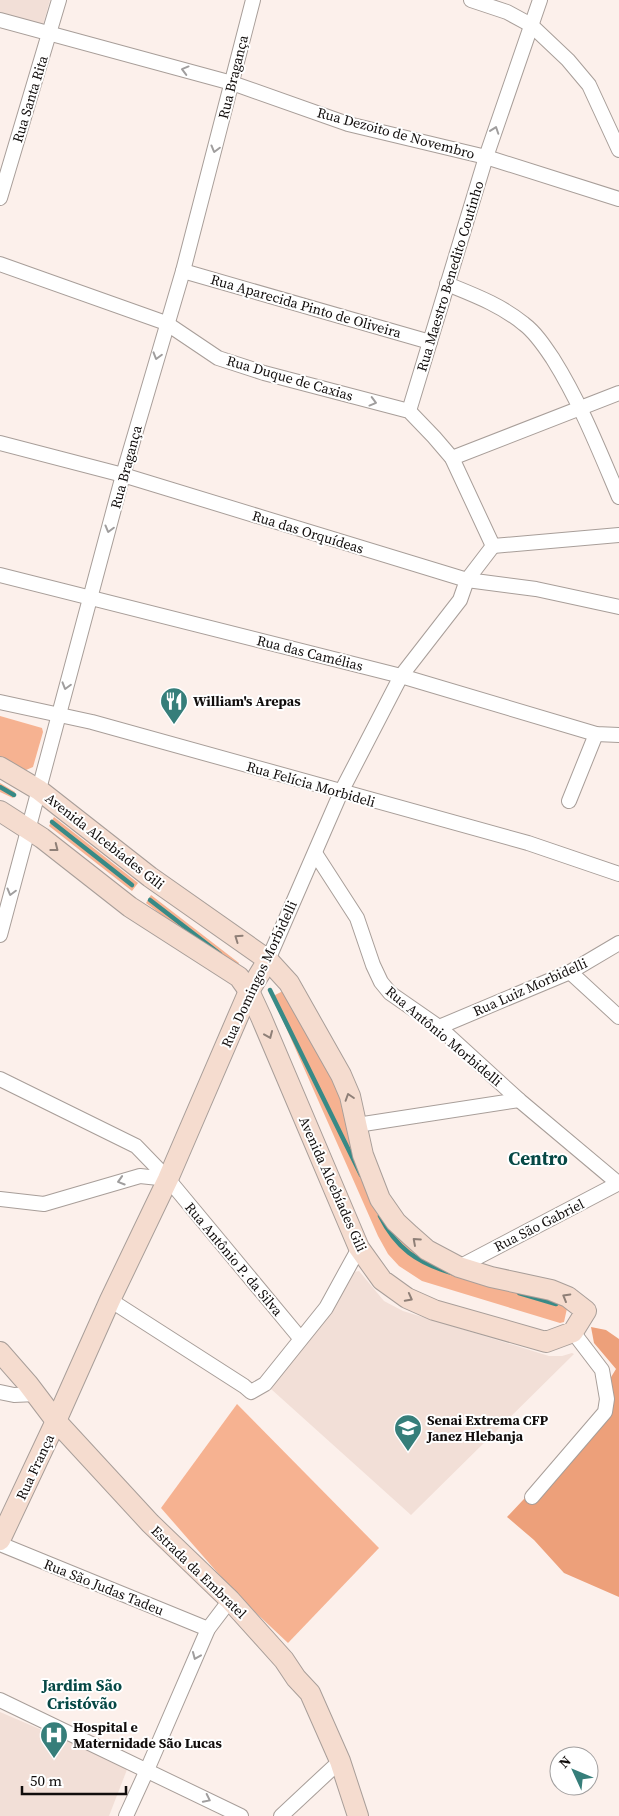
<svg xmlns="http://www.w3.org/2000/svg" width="619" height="1816" font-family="'Source Serif 4',serif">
  <rect width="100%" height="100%" fill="#fcf0eb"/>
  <!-- built -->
  <g fill="#f2dfd7">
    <path d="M0,0H50L43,25L0,13Z"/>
    <path d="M359,1271L384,1301L403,1311L549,1356H562L572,1353L574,1354L411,1515L271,1389L280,1367L354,1272Z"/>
    <path d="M0,1712L128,1767L109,1816H0Z"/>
  </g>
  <!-- green -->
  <g fill="#f6b291">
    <path d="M0,716L42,728L43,732L33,767L26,770L0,757Z"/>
    <path d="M0,783L15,792L13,798L0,792Z"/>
    <path d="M54,817L138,883L132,891L49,826Z"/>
    <path d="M151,895L239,963L235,970L146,903Z"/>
    <path d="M287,989L327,1056L396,1234L568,1304L564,1322L560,1323L422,1281L399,1266L388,1254L378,1236L273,998L275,995Z"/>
    <path d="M237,1404L379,1548L288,1643L237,1595L161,1508Z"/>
  </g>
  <!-- forest -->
  <path fill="#eda07a" d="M591,1327L606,1330L619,1339V1597L564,1573L534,1540L507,1517L601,1417L605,1387L616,1369L594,1343Z"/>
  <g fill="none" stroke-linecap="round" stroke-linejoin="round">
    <!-- stream -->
    <g stroke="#388a86" stroke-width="4.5">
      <path d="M0,787L14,795"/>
      <path d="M52,822L132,885"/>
      <path d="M150,900L220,954"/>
      <path d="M270,990L361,1175"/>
      <path d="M380,1216C396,1248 417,1263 452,1273"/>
      <path d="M519,1293L556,1304"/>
    </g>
    <!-- street casing -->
    <g stroke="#a89e99" stroke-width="16">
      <g id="street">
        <path d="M471,0L507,12L531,25L568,60L589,85L619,150"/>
        <path d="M0,20L232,83L348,124L486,157L619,199"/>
        <path d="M0,198L59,0"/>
        <path d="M0,264L166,323L218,358L264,373L409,411L434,437L452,458L493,546"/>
        <path d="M183,271L430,342"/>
        <path d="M447,284C474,295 501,305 524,324C536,333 545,347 553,359C580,402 599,450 619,497"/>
        <path d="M409,411L486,157L540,0"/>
        <path d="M0,443L123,475L467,580L536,589L619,607"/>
        <path d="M452,458L619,393"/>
        <path d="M493,546L619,535"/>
        <path d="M0,575L401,676L596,734L619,735"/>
        <path d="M0,702L92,722L528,843L619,874"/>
        <path d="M569,801L596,734"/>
        <path d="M315,853L357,918L373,965L381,982L390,993L439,1027L519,1100L619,1184"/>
        <path d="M0,935L123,475L183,271L253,0"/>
        <path d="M268,960L341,792L401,676L460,600L467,580L493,546"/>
        <path d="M570,972L619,1017"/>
        <path d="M439,1027L570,972L619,943"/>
        <path d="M0,1079L136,1146L168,1179L300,1338"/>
        <path d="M357,1125L519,1100"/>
        <path d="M0,1199L44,1204L140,1176L168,1179"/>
        <path d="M459,1267L619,1183"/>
        <path d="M110,1300L244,1386L251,1392L265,1384L326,1308L359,1248"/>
        <path d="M0,1392L14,1395L36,1394"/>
        <path d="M532,1497L605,1412L607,1399L602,1370L573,1332"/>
        <path d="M0,1544L208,1629"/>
        <path d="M0,1700L241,1816"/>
        <path d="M126,1816L147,1770L208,1629L230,1600"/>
        <path d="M281,1816L340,1761"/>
      </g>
    </g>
    <!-- secondary casing -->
    <g stroke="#a89e99" stroke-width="22">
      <g id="secondary">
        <path d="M0,767L39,790L150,877L268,960L289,983L341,1075L350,1096L363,1155L380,1199L396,1222L410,1235L427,1250L459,1267L491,1277L551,1290L568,1297L586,1311L573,1332L546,1342L434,1310L407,1298L382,1280L359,1248L261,1017L249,991L239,977L130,907L42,838L0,811"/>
        <path d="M0,1352L28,1384L56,1421L150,1523L230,1600L284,1660L296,1678L310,1693L340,1761L358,1816"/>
        <path d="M0,1540L56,1421L110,1300L168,1179L249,991L268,960"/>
      </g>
    </g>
    <!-- street -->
    <use href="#street" stroke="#fff" stroke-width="14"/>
    <!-- secondary -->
    <use href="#secondary" stroke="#f5dccf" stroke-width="20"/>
  </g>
  <!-- one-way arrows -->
  <defs><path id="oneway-chevron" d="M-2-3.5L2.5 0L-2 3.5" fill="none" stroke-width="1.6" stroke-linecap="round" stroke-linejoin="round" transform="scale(1.25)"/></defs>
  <g stroke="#a09e9e">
    <use href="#oneway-chevron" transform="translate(185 70) rotate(-165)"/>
    <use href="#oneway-chevron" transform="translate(495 130) rotate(-71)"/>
    <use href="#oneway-chevron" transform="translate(215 149) rotate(105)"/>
    <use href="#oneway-chevron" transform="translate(157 356) rotate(106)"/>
    <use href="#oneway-chevron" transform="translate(373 402) rotate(15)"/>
    <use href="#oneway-chevron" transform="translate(109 529) rotate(105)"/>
    <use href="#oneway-chevron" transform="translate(66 686) rotate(106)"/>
    <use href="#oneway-chevron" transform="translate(11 892) rotate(105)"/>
    <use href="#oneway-chevron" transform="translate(121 1181) rotate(163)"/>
    <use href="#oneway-chevron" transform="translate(196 1656) rotate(113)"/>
    <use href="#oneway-chevron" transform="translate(207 1799) rotate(26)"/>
  </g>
  <g stroke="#8e7f77">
    <use href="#oneway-chevron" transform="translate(55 848) rotate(38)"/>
    <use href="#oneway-chevron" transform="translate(238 938) rotate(-145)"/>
    <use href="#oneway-chevron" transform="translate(269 1035) rotate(67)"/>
    <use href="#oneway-chevron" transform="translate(349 1097) rotate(-108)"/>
    <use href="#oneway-chevron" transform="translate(416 1241) rotate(-138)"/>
    <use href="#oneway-chevron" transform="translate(566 1297) rotate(-150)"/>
    <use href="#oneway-chevron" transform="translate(409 1298) rotate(28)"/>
  </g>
  <!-- icons -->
  <defs>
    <g id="restaurant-pin" transform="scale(1.4375)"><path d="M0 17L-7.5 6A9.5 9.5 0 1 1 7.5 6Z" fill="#367e7a" stroke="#fff"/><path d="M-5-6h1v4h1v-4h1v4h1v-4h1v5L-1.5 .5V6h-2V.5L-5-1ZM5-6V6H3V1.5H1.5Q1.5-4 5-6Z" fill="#fff"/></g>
    <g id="university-pin" transform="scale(1.4375)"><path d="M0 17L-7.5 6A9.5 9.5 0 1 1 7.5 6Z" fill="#367e7a" stroke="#fff"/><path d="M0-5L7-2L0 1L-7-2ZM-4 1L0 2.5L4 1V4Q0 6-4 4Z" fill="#fff"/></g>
    <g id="hospital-pin" transform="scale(1.4375)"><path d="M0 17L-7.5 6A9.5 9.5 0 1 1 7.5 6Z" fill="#367e7a" stroke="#fff"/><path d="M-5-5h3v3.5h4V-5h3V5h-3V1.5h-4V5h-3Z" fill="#fff"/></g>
  </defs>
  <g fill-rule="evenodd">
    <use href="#restaurant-pin" x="174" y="701"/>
    <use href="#university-pin" x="408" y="1428"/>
    <use href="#hospital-pin" x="54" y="1735"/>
  </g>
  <g text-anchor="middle" stroke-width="4" stroke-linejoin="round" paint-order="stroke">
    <!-- street labels -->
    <g font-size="14" fill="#110d0c" stroke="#fff">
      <text transform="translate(233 77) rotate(-76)" y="5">Rua Bragança</text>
      <text transform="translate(30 99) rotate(-73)" y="5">Rua Santa Rita</text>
      <text transform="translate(396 133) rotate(15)" y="5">Rua Dezoito de Novembro</text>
      <text transform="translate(450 276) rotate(-73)" y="5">Rua Maestro Benedito Coutinho</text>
      <text transform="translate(306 306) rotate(16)" y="5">Rua Aparecida Pinto de Oliveira</text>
      <text transform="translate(290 378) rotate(16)" y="5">Rua Duque de Caxias</text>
      <text transform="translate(126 467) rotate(-75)" y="5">Rua Bragança</text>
      <text transform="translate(308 532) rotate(17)" y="5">Rua das Orquídeas</text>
      <text transform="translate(310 653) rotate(14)" y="5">Rua das Camélias</text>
      <text transform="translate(311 784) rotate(16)" y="5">Rua Felícia Morbideli</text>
      <text transform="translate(105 841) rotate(38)" y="5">Avenida Alcebíades Gili</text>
      <text transform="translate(259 974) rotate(-65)" y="5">Rua Domingos Morbidelli</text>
      <text transform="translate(530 987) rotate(-24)" y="5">Rua Luiz Morbidelli</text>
      <text transform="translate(444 1036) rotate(40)" y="5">Rua Antônio Morbidelli</text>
      <text transform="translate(333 1184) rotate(66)" y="5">Avenida Alcebíades Gili</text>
      <text transform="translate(539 1225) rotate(-27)" y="5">Rua São Gabriel</text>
      <text transform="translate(234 1259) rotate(50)" y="5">Rua Antônio P. da Silva</text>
      <text transform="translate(35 1467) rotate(-65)" y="5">Rua França</text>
      <text transform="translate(199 1572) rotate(44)" y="5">Estrada da Embratel</text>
      <text transform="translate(104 1587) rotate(22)" y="5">Rua São Judas Tadeu</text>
    </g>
    <!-- poi labels -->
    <g font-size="14" font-weight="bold" fill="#110d0c" stroke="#fff" text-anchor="start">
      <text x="193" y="706">William's Arepas</text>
      <text x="427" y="1425">Senai Extrema CFP<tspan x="427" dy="16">Janez Hlebanja</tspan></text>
      <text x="73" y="1732">Hospital e<tspan x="73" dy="16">Maternidade São Lucas</tspan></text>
    </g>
    <!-- quarter labels -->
    <g font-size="16" font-weight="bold" fill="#064845" stroke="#fff">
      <text x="82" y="1691">Jardim São<tspan x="82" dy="18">Cristóvão</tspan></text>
    </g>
    <!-- district labels -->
    <g font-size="19" font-weight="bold" fill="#064845" stroke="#fff">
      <text x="538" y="1165">Centro</text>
    </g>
  </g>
  <!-- north arrow -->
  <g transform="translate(574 1771) rotate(314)"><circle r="24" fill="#ffffff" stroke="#a09e9e"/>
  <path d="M0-4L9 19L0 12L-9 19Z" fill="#367e7a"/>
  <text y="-8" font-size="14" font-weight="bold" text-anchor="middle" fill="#110d0c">N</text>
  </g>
  <!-- scale -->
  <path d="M22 1786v8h104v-8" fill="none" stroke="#110d0c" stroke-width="2.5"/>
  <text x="30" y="1786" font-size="15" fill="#110d0c" stroke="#ffffff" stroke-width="4" paint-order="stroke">50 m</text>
</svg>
